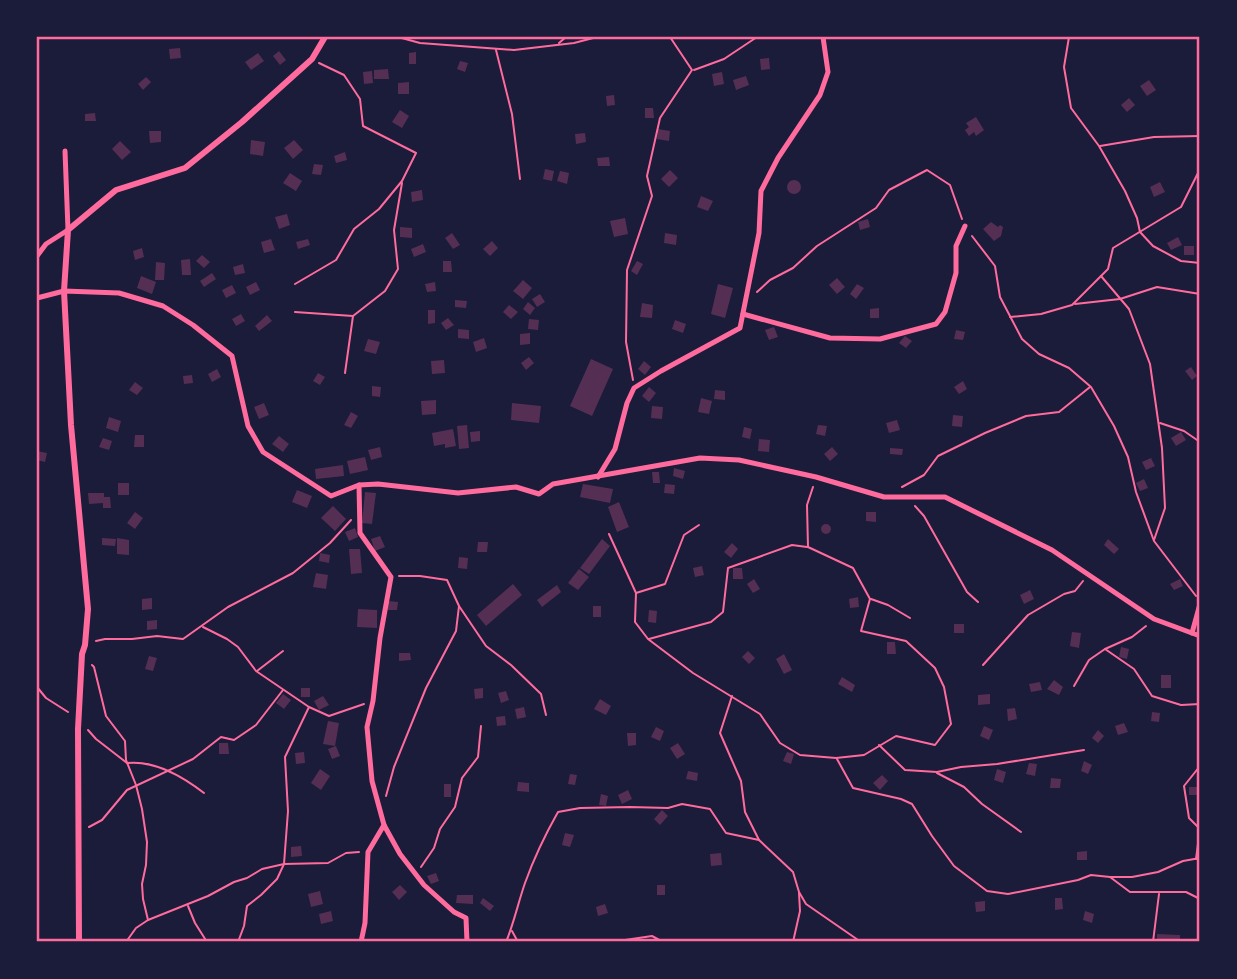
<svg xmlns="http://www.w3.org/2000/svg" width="1237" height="979" font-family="'PT Sans Narrow',sans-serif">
  <rect width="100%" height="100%" fill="#1b1b3a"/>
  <!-- building -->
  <g fill="#542f53">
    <path d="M180,48L181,58L170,59L169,49Z"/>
    <path d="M279,51L286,60L280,65L273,56Z"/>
    <path d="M416,52V64H409V53Z"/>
    <path d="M258,53L264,61L251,70L245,62Z"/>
    <path d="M769,58L770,69L761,70L760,59Z"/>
    <path d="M460,61L468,63L465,72L457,69Z"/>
    <path d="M388,69L389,79H374V70Z"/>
    <path d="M372,71L373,83L364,84L363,72Z"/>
    <path d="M722,72L724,84L714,86L712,74Z"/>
    <path d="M746,76L749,85L736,90L733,80Z"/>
    <path d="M146,77L151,82L143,90L138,84Z"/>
    <path d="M1149,80L1156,90L1147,96L1140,86Z"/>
    <path d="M409,82V94H398V83Z"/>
    <path d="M614,95L615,105L607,106L606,96Z"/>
    <path d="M1129,98L1135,105L1127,112L1121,105Z"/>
    <path d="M645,108H653L654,118H645Z"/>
    <path d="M400,110L409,116L402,128L392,122Z"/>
    <path d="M95,113L96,121H85V114Z"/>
    <path d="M976,117L984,130L976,136L974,132L969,136L965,130L969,127L966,123Z"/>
    <path d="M658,129L670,131L669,141L657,139Z"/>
    <path d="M149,131H161V142L150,143Z"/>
    <path d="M585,133L586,142L576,144L575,134Z"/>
    <path d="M251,140L265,142L263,156L250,154Z"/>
    <path d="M294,140L303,150L293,159L284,148Z"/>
    <path d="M120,141L131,152L122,160L112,149Z"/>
    <path d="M345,152L347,160L336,163L334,156Z"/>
    <path d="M609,157L610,166H598L597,158Z"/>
    <path d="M314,164L323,165L321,175L312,174Z"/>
    <path d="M545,169L554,171L552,181L543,179Z"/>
    <path d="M670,170L678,178L669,187L661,179Z"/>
    <path d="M560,171L569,173L567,184L557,181Z"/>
    <path d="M290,173L302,181L296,191L283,183Z"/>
    <circle cx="794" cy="187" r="7"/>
    <path d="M1160,182L1165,192L1154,197L1150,187Z"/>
    <path d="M422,190L423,200L412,202L411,192Z"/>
    <path d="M701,196L713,201L708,211L697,207Z"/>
    <path d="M287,214L290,225L279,229L275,217Z"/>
    <path d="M625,218L628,234L614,237L610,221Z"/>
    <path d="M868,219L870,227L860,230L858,222Z"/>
    <path d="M991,222L998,227L1000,225L1003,227L1001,236L994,241L983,229Z"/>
    <path d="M400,227L412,228V238L400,237Z"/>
    <path d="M452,233L460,245L453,249L445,238Z"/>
    <path d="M665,233L677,235L676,245L664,243Z"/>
    <path d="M1178,237L1182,245L1171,250L1167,243Z"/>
    <path d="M271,239L275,250L264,253L261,242Z"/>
    <path d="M308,239L310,245L298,249L296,242Z"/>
    <path d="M492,241L498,248L490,256L483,249Z"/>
    <path d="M423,244L426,252L414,257L411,249Z"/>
    <rect x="1184" y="246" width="10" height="9"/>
    <path d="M142,248L144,257L135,260L133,251Z"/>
    <path d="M202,255L210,262L204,268L196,261Z"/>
    <path d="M190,259L191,275H182L181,260Z"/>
    <path d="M443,261H451L452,272H443Z"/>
    <path d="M637,261L643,264L637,275L631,271Z"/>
    <path d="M156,262L165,263L164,280H155Z"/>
    <path d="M243,264L245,273L235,275L233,267Z"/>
    <path d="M212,273L216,279L204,287L200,281Z"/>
    <path d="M141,276L156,282L152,294L137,288Z"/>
    <path d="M837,278L845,287L837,294L829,285Z"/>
    <path d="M523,280L532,288L523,299L513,291Z"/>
    <path d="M256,282L260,290L250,295L246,287Z"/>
    <path d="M435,282L436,291L427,292L425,284Z"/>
    <path d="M718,284L733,288L725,318L711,314Z"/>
    <path d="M857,284L864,288L856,299L850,294Z"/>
    <path d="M232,285L236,293L226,298L222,290Z"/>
    <path d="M540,294L545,302L537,307L532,299Z"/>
    <path d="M455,300L467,301L466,308L455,307Z"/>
    <path d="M528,302L535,308L530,315L523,309Z"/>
    <path d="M642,303L653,305L652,318L640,317Z"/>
    <path d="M509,305L518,312L511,319L503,312Z"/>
    <path d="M879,308V318H870V309Z"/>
    <path d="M428,310H435V323L428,324Z"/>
    <path d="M241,314L245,321L236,326L232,319Z"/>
    <path d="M267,315L272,321L259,331L255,326Z"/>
    <path d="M448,318L454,325L446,330L441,323Z"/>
    <path d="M529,319L539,320L538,330L528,329Z"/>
    <path d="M675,320L686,324L683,333L672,329Z"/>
    <path d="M774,327L778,337L769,340L765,330Z"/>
    <path d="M458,329L469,330V339L458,338Z"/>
    <path d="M956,330L965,332L963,340L954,339Z"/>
    <path d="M530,333V344L520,345V334Z"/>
    <path d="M905,336L912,341L906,348L899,343Z"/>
    <path d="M484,338L487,348L476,352L473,342Z"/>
    <path d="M368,339L380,342L376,354L364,351Z"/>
    <path d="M529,357L534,363L526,370L521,363Z"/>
    <path d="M591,359L613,369L592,416L570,406Z"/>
    <path d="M444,360L445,373L432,374L431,361Z"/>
    <path d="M644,361L651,367L645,375L638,369Z"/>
    <path d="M1191,367L1197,376L1192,380L1185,371Z"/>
    <path d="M217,369L221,377L212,382L208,374Z"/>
    <path d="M318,373L325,377L320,385L313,381Z"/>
    <path d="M192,375L193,383L184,384L183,376Z"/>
    <path d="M963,381L967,389L959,394L954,387Z"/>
    <path d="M135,382L143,388L137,395L129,390Z"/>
    <path d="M372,386L381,387L380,397L372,396Z"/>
    <path d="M649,387L656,393L649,402L642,396Z"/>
    <path d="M715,390L725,391V400L714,399Z"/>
    <path d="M701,398L712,401L709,414L698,412Z"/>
    <path d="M436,400V414L422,415L421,401Z"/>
    <path d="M264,403L269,415L259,419L254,407Z"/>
    <path d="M512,403L541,406L539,423L511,420Z"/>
    <path d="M652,406L663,407L662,419L651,418Z"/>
    <path d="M351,412L358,416L351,428L344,425Z"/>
    <path d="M953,415L963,416L962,427L952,426Z"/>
    <path d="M109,417L121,421L118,432L106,428Z"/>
    <path d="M897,420L900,430L889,433L886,423Z"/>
    <path d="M467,425L469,448L459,449L457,426Z"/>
    <path d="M818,425L827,426L825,436L816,434Z"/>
    <path d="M744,427L752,429L750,439L742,437Z"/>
    <path d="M453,429L456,446L445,448V444L434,446L432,433Z"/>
    <path d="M480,431V441L471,442L470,432Z"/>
    <path d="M1181,432L1186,440L1176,446L1171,438Z"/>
    <path d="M135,435H144V447H134Z"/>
    <path d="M279,436L289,444L283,452L272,444Z"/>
    <path d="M103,438L112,441L109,450L99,447Z"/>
    <path d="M759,439L770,440L769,452L758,451Z"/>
    <path d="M380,447L382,457L371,460L368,450Z"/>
    <path d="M832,447L838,454L830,461L824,454Z"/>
    <path d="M890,448L903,449L902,455L890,454Z"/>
    <path d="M37,451L47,453L45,462L37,460Z"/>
    <path d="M365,457L368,470L350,474L347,461Z"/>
    <path d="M1151,458L1155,466L1146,470L1142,462Z"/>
    <path d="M343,465L344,476L316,479L315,469Z"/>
    <path d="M674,468L685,471L683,479L673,476Z"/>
    <path d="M652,472H659L660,483H653Z"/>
    <path d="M1144,479L1148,488L1140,491L1136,483Z"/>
    <rect x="118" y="483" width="11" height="12"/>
    <path d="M583,484L613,489L610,503L580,497Z"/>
    <path d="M665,484L675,485L674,494L664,493Z"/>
    <path d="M297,490L312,496L307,508L292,502Z"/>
    <path d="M365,492L376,493L372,524L362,523Z"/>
    <path d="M88,493H104V497H110L111,508H103V503L89,504Z"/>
    <path d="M619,502L629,527L617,532L608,507Z"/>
    <path d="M333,506L346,519L335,531L321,518Z"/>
    <path d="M135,512L143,518L135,529L127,523Z"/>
    <path d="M866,512H876V522L866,521Z"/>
    <circle cx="826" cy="529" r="5"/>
    <path d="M355,528L358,537L349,541L345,532Z"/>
    <path d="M380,536L385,547L375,551L371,539Z"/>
    <path d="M102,538L116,539L115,546L102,545Z"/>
    <path d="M117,538L129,540V555L117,554Z"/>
    <path d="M602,539L610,546L589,574L580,568Z"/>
    <path d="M1108,539L1119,549L1114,554L1104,545Z"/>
    <path d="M478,542H488L487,552H477Z"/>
    <path d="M732,543L738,549L731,558L724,552Z"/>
    <path d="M349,549H360L362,573L351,574Z"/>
    <path d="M320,553L330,555L329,563L319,561Z"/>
    <path d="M459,557L468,558L467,569L458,568Z"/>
    <path d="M702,566L704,575L695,577L693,568Z"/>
    <path d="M733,568H742L743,579H733Z"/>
    <path d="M579,569L589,577L578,590L568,583Z"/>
    <path d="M316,573L328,575L326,589L313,587Z"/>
    <path d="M754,579L760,589L753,593L747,584Z"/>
    <path d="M1180,579L1183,586L1174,590L1170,584Z"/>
    <path d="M513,584L522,595L486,626L477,615Z"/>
    <path d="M557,585L561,592L542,607L537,600Z"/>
    <path d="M1030,590L1034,599L1024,604L1020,595Z"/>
    <path d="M858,597L859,607L850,608L849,599Z"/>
    <path d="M152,598V609L142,610V599Z"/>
    <path d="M388,601L398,602L397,610H388Z"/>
    <rect x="593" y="606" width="8" height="11"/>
    <path d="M358,609L377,610V628L357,627Z"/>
    <path d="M649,610L657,611L656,623L648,622Z"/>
    <path d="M157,620V629L147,630V621Z"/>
    <rect x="954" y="624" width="10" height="9"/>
    <path d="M1072,632L1081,633L1079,648L1070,646Z"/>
    <path d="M887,642H895L896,654H887Z"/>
    <path d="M1121,647L1129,649L1127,659L1119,657Z"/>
    <path d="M748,651L755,658L749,664L742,657Z"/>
    <path d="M399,653H410L411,660L399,661Z"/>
    <path d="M784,654L792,670L784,674L776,659Z"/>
    <path d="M149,656L157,658L153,671L145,669Z"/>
    <rect x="1161" y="675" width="10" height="13"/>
    <path d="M842,677L855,685L852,692L838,684Z"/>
    <path d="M1054,680L1063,687L1059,695L1047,689Z"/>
    <path d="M1040,682L1042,690L1031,692L1029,684Z"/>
    <rect x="301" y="688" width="9" height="9"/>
    <path d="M483,688V698L475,699L474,689Z"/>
    <path d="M506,691L509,700L501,703L498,693Z"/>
    <path d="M283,694L291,700L284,709L276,703Z"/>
    <path d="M990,694V704L978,705V695Z"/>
    <path d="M323,696L329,705L319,710L314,701Z"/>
    <path d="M600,699L611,706L606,715L594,709Z"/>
    <path d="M524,707L526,717L517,719L515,709Z"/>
    <path d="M1015,708L1017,719L1008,721L1007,709Z"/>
    <path d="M1152,712L1160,713L1159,722L1151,721Z"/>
    <path d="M505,716L506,725L497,726L496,717Z"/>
    <path d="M328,721L339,723L335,746L323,744Z"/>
    <path d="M1124,723L1128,732L1118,735L1115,726Z"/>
    <path d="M984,726L993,730L989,740L980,736Z"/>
    <path d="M656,727L664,731L660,741L651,737Z"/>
    <path d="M1098,730L1104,736L1098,743L1092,738Z"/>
    <path d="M627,733H636V745L628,746Z"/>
    <path d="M219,743H228L229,754H219Z"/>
    <path d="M678,743L685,754L677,759L670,748Z"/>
    <path d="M336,746L340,756L332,759L328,749Z"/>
    <path d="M304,752L305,763L296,764L295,753Z"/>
    <path d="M787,752L794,754L791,764L783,761Z"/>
    <path d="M1084,761L1092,765L1088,774L1081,771Z"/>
    <path d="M1029,763L1037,764L1035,776L1026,774Z"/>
    <path d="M320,769L330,776L321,790L311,783Z"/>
    <path d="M997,769L1006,772L1003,783L994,780Z"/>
    <path d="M688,771L698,773L697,781L686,779Z"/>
    <path d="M570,774L577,775L575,785L568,784Z"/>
    <path d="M882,775L888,781L880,790L873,783Z"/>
    <path d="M1051,778L1061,779L1060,788H1050Z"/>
    <path d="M518,782L529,783V792L517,791Z"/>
    <rect x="444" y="784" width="7" height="13"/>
    <rect x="1189" y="787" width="11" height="8"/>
    <path d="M628,790L632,799L622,804L618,795Z"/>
    <path d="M601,794L608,796L606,806L599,805Z"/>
    <path d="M662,810L668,816L660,825L654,819Z"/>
    <path d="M565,833L574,835L570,847L562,845Z"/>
    <path d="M301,846L302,856L291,857V847Z"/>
    <path d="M1087,851V860H1077V852Z"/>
    <path d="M721,853L722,865L711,866L710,854Z"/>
    <path d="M436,873L439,881L431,884L427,876Z"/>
    <path d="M400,885L407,892L399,900L392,892Z"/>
    <rect x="657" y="885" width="8" height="10"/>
    <path d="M320,891L323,904L311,907L308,894Z"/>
    <path d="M457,895H473V904L456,903Z"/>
    <path d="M483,898L494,906L490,911L480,903Z"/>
    <path d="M1055,898H1062L1063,909L1055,910Z"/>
    <path d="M985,901V911L976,912L975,902Z"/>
    <path d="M605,904L608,913L598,916L596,907Z"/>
    <path d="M331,911L333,921L321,924L319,914Z"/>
    <path d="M1085,911L1094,914L1092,923L1083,920Z"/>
    <path d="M1157,934L1180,935V942H1157Z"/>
  </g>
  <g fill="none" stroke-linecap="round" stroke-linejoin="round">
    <!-- path -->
    <g stroke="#ff6b9d" stroke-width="2">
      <path d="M398,37L420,43L514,50L574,43L597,37"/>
      <path d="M1069,37L1064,67L1071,108L1099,146L1125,191L1137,218L1140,232L1153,246L1181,261L1200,263"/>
      <path d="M559,43L566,37"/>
      <path d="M496,50L512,114L520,179"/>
      <path d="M694,70L724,59L757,37"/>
      <path d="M1100,146L1154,137L1200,136"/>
      <path d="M972,236L995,266L1000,297L1022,339L1039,354L1069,368L1091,387L1114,426L1128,457L1136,492L1154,541L1196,596"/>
      <path d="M1101,276L1129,309L1150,364L1162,448L1165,508L1154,540"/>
      <path d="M295,284L336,260L354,229L379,209L402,181L416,153L363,126L360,99L344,75L319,63"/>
      <path d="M757,292L770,280L793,268L817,246L876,208L889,190L927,170L950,185L962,219"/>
      <path d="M1075,304L1120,299L1157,287L1200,294"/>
      <path d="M295,312L353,316L345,373"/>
      <path d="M353,316L385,291L398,269L394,230L402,183"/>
      <path d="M1010,317L1041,314L1072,305L1108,269L1113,248L1181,207L1200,169"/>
      <path d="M633,380L626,342L627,270L652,196L647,176L660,118L692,70L670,37"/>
      <path d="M1160,423L1184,431L1200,442"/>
      <path d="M902,487L924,475L938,456L985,433L1026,416L1059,412L1090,387"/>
      <path d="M915,506L924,516L967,592L978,602"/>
      <path d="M609,534L636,593L635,622L648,639L693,673L760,714L780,743L800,755L836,758L864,755L896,736L935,745L951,724L944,687L935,668L906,641L861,631L870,599L853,568L808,547L807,505L813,487"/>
      <path d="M399,576H420L447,580L459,606L486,646L511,665L541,694L546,715"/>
      <path d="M636,593L665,584L684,535L699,525"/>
      <path d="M871,599L888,605L910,618"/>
      <path d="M203,627L227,639L238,647L256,671L309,707L329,716L364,704"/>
      <path d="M649,639L711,622L723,612L728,568L792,545L807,547"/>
      <path d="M96,641L105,639H132L157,636L183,639L228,607L293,573L330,543L351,520"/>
      <path d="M1105,649L1134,669L1152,696L1181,705L1200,704"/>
      <path d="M92,665L94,667L106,716L125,741L126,760L136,785L142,809L147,842L146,865L142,884L143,899L148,920"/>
      <path d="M983,665L1028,615L1064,594L1075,591L1083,581"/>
      <path d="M257,671L283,651"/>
      <path d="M1074,686L1089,660L1105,649L1132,637L1146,626"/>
      <path d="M37,687L46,698L68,712"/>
      <path d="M732,696L720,733L741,781L745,812L759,840L793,872L799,892L806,904L861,942"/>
      <path d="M88,730L96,739L127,763C155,760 182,776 204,793"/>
      <path d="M879,745L905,770L937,772L961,767L997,764L1084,750"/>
      <path d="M837,759L853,788L901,799L912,804L932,836L954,866L987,891L1008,894L1078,880L1091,875L1110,877L1130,892H1186L1200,899"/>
      <path d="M937,773L964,787L982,804L1021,832"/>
      <path d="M386,796L394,767L426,688L456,631L459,606"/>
      <path d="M89,827L102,820L127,790L193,759L221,737L234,740L256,725L283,690"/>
      <path d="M1196,859L1200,829L1189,818L1184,786L1200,766"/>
      <path d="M421,867L434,848L440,829L455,807L462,778L478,757L481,726"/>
      <path d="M1110,877H1132L1158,872L1183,861L1200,858"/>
      <path d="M188,906L195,923L207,942"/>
      <path d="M512,931L518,942"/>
      <path d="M126,942L136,928L148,920L208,896L234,882L247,878L262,869L284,864L328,863L346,853L359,852"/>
      <path d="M238,942L244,926L247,906L261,895L277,879L284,864L288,811L285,757L309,707"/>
      <path d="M506,942C514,923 518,903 525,883C534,858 545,835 558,812L580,808L630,807L668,808L682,804L710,809L726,833L759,840"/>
      <path d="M623,942L625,940L652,936L663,942"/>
      <path d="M793,942L800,911L799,893"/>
      <path d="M1153,942L1159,894"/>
    </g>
    <!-- minor -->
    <g stroke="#ff6b9d" stroke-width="5">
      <path d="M37,256L46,244L68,230L65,151"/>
      <path d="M37,298L64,291L119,293L163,306L193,325L232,356L248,426L263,452L331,496L359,485L378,484L458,493L516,487L539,494L553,484L700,458L739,460L816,477L884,497H945L1052,550L1154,619L1200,636"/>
      <path d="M743,314L830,338L880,339L936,324L945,312L956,273V246L965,226"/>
      <path d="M598,477L615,449L627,403L634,388L661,371L740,328L759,233L761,191L778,158L820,95L828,72L823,37"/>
      <path d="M359,485L360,533L391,577L380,638L373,701L367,727L372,781L384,825L400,854L424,885L454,912L466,918L467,942"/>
      <path d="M1192,633L1200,604"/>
      <path d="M361,942L365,923L368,852L384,825"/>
    </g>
    <!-- tertiary -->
    <path stroke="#ff6b9d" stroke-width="6" d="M79,942L78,729L82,654L85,645L88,609L71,425L64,291L68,230L116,190L185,168L242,122L312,59L325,37"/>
  </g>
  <!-- border -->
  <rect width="1237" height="979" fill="none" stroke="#1b1b3a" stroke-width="77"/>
  <rect x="38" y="38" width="1160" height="902" fill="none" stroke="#ff6b9d" stroke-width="2.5"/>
</svg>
